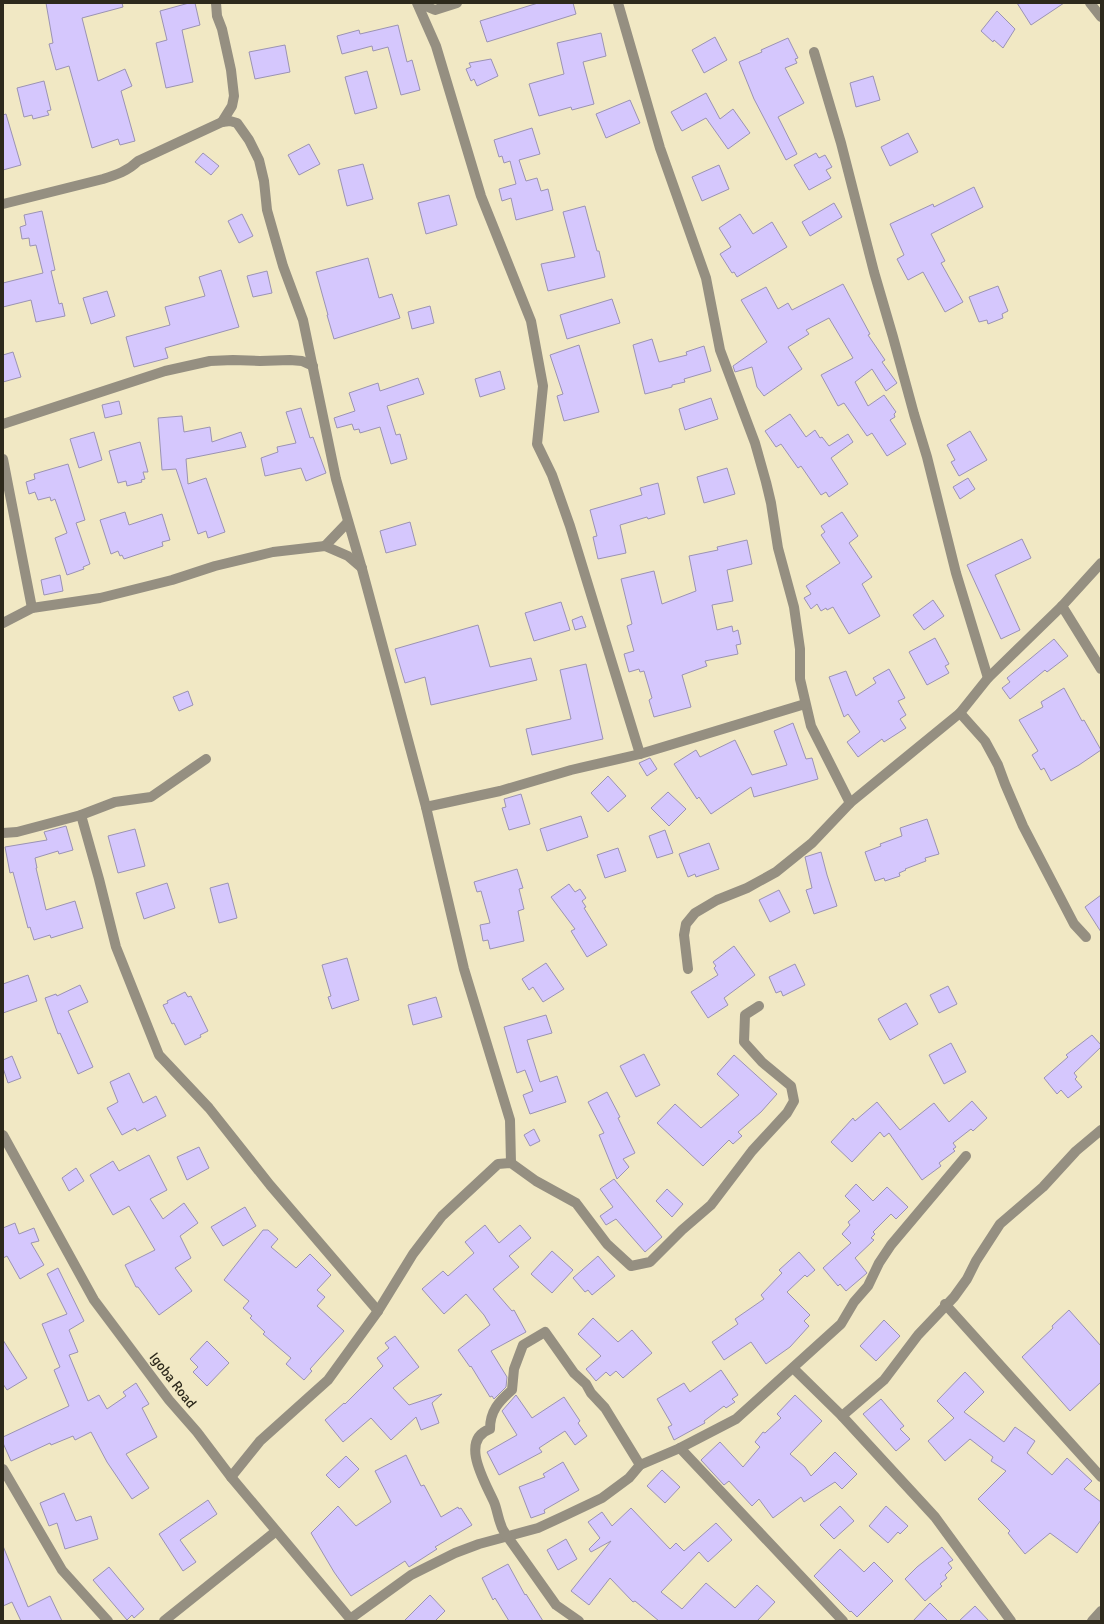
<svg xmlns="http://www.w3.org/2000/svg" width="1104" height="1624" font-family="Signika,sans-serif">
  <rect width="100%" height="100%" fill="#f1e8c4"/>
  <!-- building -->
  <g fill="#d5c7fd" stroke="#9b93b3">
    <path d="M46,3H122L123,7L82,18L98,81L125,69L132,86L121,91L135,141L120,145L118,139L92,148L69,66L56,70L49,44L53,43Z"/>
    <path d="M189,3H195L200,25L182,30L193,82L166,88L156,43L167,40L160,11Z"/>
    <path d="M538,3H573L576,14L487,42L480,21Z"/>
    <path d="M1017,3H1064L1031,25Z"/>
    <path d="M997,11L1015,29L1003,48L994,40L993,42L981,31Z"/>
    <path d="M398,25L407,62L412,60L420,90L401,95L388,47L373,51L372,46L342,54L337,36L359,30L360,34Z"/>
    <path d="M601,33L606,56L583,62L594,104L572,110L571,107L539,116L529,84L564,74L557,43Z"/>
    <path d="M715,37L727,60L704,73L692,50Z"/>
    <path d="M788,38L798,58L795,59L797,63L785,68L804,103L778,117L797,154L786,160L754,99L739,62L762,52L761,50Z"/>
    <path d="M285,45L290,72L255,79L249,52Z"/>
    <path d="M491,59L498,76L477,86L474,79L471,81L466,69L471,67L469,63Z"/>
    <path d="M367,71L377,108L355,114L345,77Z"/>
    <path d="M873,76L880,100L856,107L850,83Z"/>
    <path d="M44,81L51,110L47,111L49,115L33,119L32,115L24,117L17,88Z"/>
    <path d="M706,93L720,119L733,109L750,133L728,149L706,118L682,131L671,112Z"/>
    <path d="M630,100L640,123L606,138L596,114Z"/>
    <path d="M6,114L21,165L3,170V115Z"/>
    <path d="M532,128L540,154L519,160L526,181L537,178L541,191L548,189L553,210L516,220L511,198L502,201L499,189L516,184L510,161L504,163L502,156L499,157L494,140Z"/>
    <path d="M908,133L918,152L890,166L881,147Z"/>
    <path d="M309,144L320,164L299,175L288,155Z"/>
    <path d="M203,153L219,166L211,175L195,162Z"/>
    <path d="M816,153L819,158L825,155L832,167L826,170L831,178L809,190L794,165Z"/>
    <path d="M363,164L373,199L347,206L338,170Z"/>
    <path d="M719,165L729,189L702,201L692,177Z"/>
    <path d="M974,187L983,207L931,234L945,261L941,263L963,302L945,312L923,272L908,280L897,259L904,255L890,224L933,204L934,207Z"/>
    <path d="M449,195L457,225L426,234L418,203Z"/>
    <path d="M834,203L842,217L810,236L802,222Z"/>
    <path d="M585,206L597,251H599L605,277L548,291L541,264L575,257L563,212Z"/>
    <path d="M42,211L55,270L51,271L59,304L62,303L65,316L36,322L31,300L3,307V283L43,273L36,245L30,246L29,238L22,239L20,227L26,225L24,215Z"/>
    <path d="M242,214L253,236L239,243L228,221Z"/>
    <path d="M740,214L753,234L772,222L787,247L737,277L734,272L732,273L720,254L731,247L719,228Z"/>
    <path d="M368,258L379,298L392,294L400,318L334,339L327,315H328L316,272Z"/>
    <path d="M221,270L239,327L165,348L168,358L134,367L126,337L170,325L165,307L205,296L199,277Z"/>
    <path d="M267,271L272,293L253,297L247,276Z"/>
    <path d="M843,284L870,334L868,335L885,360L882,362L897,383L886,391L872,369L855,382L868,406L884,395L896,412L894,414L895,417L890,420L906,444L887,456L872,433L867,436L844,403L838,406L821,375L853,358L829,318L806,330L809,334L788,347L802,369L764,396L757,387L752,367L735,372L733,366L767,342L741,300L766,287L778,309L788,303L792,310Z"/>
    <path d="M998,286L1008,311L1002,314L1003,318L988,324L987,320L979,322L969,297Z"/>
    <path d="M107,291L115,316L91,324L83,298Z"/>
    <path d="M612,299L620,323L567,339L560,315Z"/>
    <path d="M430,306L434,323L412,329L408,312Z"/>
    <path d="M652,339L659,362L687,355L686,352L704,346L711,371L684,379L685,382L672,385V387L645,394L633,345Z"/>
    <path d="M579,345L599,412L564,421L557,396L563,394L550,355Z"/>
    <path d="M13,352L21,377L3,382V355Z"/>
    <path d="M500,371L505,389L480,397L475,379Z"/>
    <path d="M418,378L424,394L387,406L396,435L400,434L407,459L391,464L380,427L360,433L359,429L354,430L352,424L337,428L334,418L355,411L349,393L378,383L380,391Z"/>
    <path d="M711,398L718,419L685,430L679,409Z"/>
    <path d="M119,401L122,414L105,418L102,405Z"/>
    <path d="M301,408L310,438L313,437L326,473L306,481L301,468L265,476L261,458L278,452L277,447L296,443L286,412Z"/>
    <path d="M790,414L806,437L815,430L820,438L822,437L829,446L848,434L853,442L831,458L848,484L829,497L826,492L821,495L801,466L798,468L781,444L776,447L765,431Z"/>
    <path d="M182,416L184,432L210,427L212,442L241,432L246,447L186,459L188,484L206,478L225,532L208,538L206,531L198,534L176,469L162,470L158,418Z"/>
    <path d="M970,431L987,460L959,476L951,462L955,460L947,445Z"/>
    <path d="M94,432L102,460L79,468L70,439Z"/>
    <path d="M140,442L148,472H143L145,479L141,480L142,482L127,486L126,481L118,483L109,451Z"/>
    <path d="M68,464L85,520L76,523L90,564L83,567L84,569L67,575L55,538L67,533L55,499L51,501L50,497L38,500L35,492L29,494L26,482L35,479L34,474Z"/>
    <path d="M727,468L735,494L704,503L697,477Z"/>
    <path d="M968,478L975,489L960,499L953,487Z"/>
    <path d="M658,483L665,514L648,519L647,517L620,525L626,553L598,559L593,537L597,536L590,510L642,495L640,488Z"/>
    <path d="M125,512L129,525L162,514L170,540L162,542L163,546L124,559L122,555L120,556L118,551L111,554L100,520Z"/>
    <path d="M842,512L858,536L849,543L872,577L862,584L880,616L849,634L833,607L827,610L826,608L821,611L817,604L811,609L804,598L811,594L806,586L840,563L821,535L825,532L821,526Z"/>
    <path d="M410,522L416,545L386,553L380,531Z"/>
    <path d="M1022,539L1031,558L995,575L1020,630L1001,639L967,565Z"/>
    <path d="M747,540L752,564L727,570L733,601L712,605L717,630L732,626L733,632L738,630L741,644L736,645L738,654L705,661L707,666L682,675L691,707L654,717L649,700L652,698L644,671L640,672L639,669L629,672L624,654L634,651L627,626L632,624L621,579L654,571L662,604L696,591L689,556L718,550L717,547Z"/>
    <path d="M60,575L63,591L44,595L41,580Z"/>
    <path d="M933,600L944,616L924,630L913,615Z"/>
    <path d="M561,602L570,630L534,641L525,613Z"/>
    <path d="M582,616L586,627L575,630L572,620Z"/>
    <path d="M478,625L490,667L531,658L537,680L431,705L425,677L405,683L395,649Z"/>
    <path d="M935,638L949,664L945,666L949,673L927,685L909,652Z"/>
    <path d="M1054,639L1068,656L1047,672L1045,670L1010,699L1002,688L1010,682L1007,678Z"/>
    <path d="M586,664L603,739L532,755L526,729L571,719L560,670Z"/>
    <path d="M889,669L905,698L898,701L906,715L900,719L906,728L884,742L882,739L858,757L847,742L860,732L848,714L844,717L829,677L846,671L856,696L876,683L873,678Z"/>
    <path d="M1064,688L1082,721L1084,720L1101,750L1079,765L1051,781L1044,768L1041,770L1032,755L1038,751L1019,720L1043,707L1041,702Z"/>
    <path d="M188,691L193,705L179,711L173,697Z"/>
    <path d="M793,723L806,759L812,758L818,779L754,797L751,787L711,814L699,797L697,799L674,764L696,750L700,757L735,740L752,775L787,765L774,731Z"/>
    <path d="M650,758L657,769L647,776L639,763Z"/>
    <path d="M608,776L626,796L608,812L591,793Z"/>
    <path d="M668,792L686,809L669,826L651,808Z"/>
    <path d="M521,794L530,824L509,830L502,808L506,807L504,799Z"/>
    <path d="M581,816L588,837L547,851L540,829Z"/>
    <path d="M927,819L939,854L925,858L926,861L905,869L906,870L899,873L900,876L885,881L884,878L875,881L865,852L881,846L880,844L902,836L900,828Z"/>
    <path d="M66,826L73,850L59,854L58,851L35,858L37,868H36L46,910L75,901L83,928L51,938L50,935L34,940L30,927L28,928L13,872L10,873L5,847L47,840L44,832Z"/>
    <path d="M135,829L145,866L118,873L108,836Z"/>
    <path d="M665,830L673,853L657,858L649,836Z"/>
    <path d="M709,843L719,869L696,877L695,874L688,877L679,854Z"/>
    <path d="M618,848L626,871L605,878L597,855Z"/>
    <path d="M821,852L827,875L837,906L814,914L806,890L812,888L805,857Z"/>
    <path d="M517,869L523,888L519,889L524,909L518,911L524,941L490,949L488,940L483,941L480,925L490,923L481,891L477,892L474,882Z"/>
    <path d="M167,883L175,908L144,919L136,893Z"/>
    <path d="M228,883L237,918L219,923L210,888Z"/>
    <path d="M569,884L575,892L580,889L586,898L582,901L586,907L584,908L607,945L587,957L571,931L575,929L551,897Z"/>
    <path d="M779,890L790,912L770,922L759,900Z"/>
    <path d="M1101,895V932L1085,907Z"/>
    <path d="M734,946L755,975L724,998L728,1005L708,1018L691,992L718,975L714,968L716,966L713,962Z"/>
    <path d="M347,958L359,1000L332,1009L328,997L331,996L322,965Z"/>
    <path d="M546,963L564,989L543,1002L533,987L529,990L522,979Z"/>
    <path d="M795,964L805,985L783,996L781,991L776,993L769,977Z"/>
    <path d="M28,975L37,1001L3,1013V984Z"/>
    <path d="M80,985L88,1002L68,1011L93,1067L78,1074L60,1033L58,1034L45,998L56,994L57,996Z"/>
    <path d="M948,986L957,1004L939,1013L930,995Z"/>
    <path d="M185,992L188,997L191,996L208,1031L200,1035L201,1037L185,1045L174,1023L172,1024L163,1005L168,1003L167,1001Z"/>
    <path d="M436,997L442,1017L413,1025L408,1005Z"/>
    <path d="M906,1003L918,1024L890,1040L878,1019Z"/>
    <path d="M546,1015L552,1033L527,1040L540,1082L557,1076L566,1102L530,1114L523,1095L533,1091L525,1070L517,1073L504,1027Z"/>
    <path d="M1092,1035L1101,1045V1047L1074,1073L1077,1077L1075,1079L1082,1087L1068,1098L1061,1090L1057,1094L1044,1078L1068,1057L1066,1055Z"/>
    <path d="M951,1043L966,1072L944,1084L929,1055Z"/>
    <path d="M644,1054L660,1085L636,1097L620,1066Z"/>
    <path d="M734,1055L777,1094L761,1112L738,1132L742,1136L733,1144L729,1140L703,1166L657,1123L675,1104L701,1128L739,1095L717,1074Z"/>
    <path d="M12,1056L21,1078L8,1083L3,1068V1060Z"/>
    <path d="M129,1073L143,1103L156,1096L166,1116L137,1131L135,1128L122,1135L107,1108L118,1102L110,1082Z"/>
    <path d="M607,1092L620,1117L618,1118L635,1153L623,1159L629,1167L617,1179L599,1135L604,1133L588,1102Z"/>
    <path d="M972,1101L987,1118L973,1131L971,1129L953,1143L956,1147L953,1149L955,1151L939,1163L941,1166L922,1180L889,1133L884,1137L880,1132L852,1162L831,1142L853,1118L855,1121L877,1102L900,1130L934,1103L949,1122Z"/>
    <path d="M534,1129L540,1141L530,1146L524,1135Z"/>
    <path d="M199,1147L209,1168L187,1180L177,1157Z"/>
    <path d="M149,1155L167,1190L150,1199L163,1219L184,1203L198,1223L180,1236L191,1258L175,1268L192,1291L159,1315L138,1287H136L125,1265L155,1250L129,1206L113,1215L90,1175L113,1161L119,1171Z"/>
    <path d="M76,1168L84,1181L69,1191L62,1178Z"/>
    <path d="M614,1179L662,1237L645,1252L616,1219L606,1225L600,1216L613,1207L600,1189Z"/>
    <path d="M856,1184L873,1201L887,1187L908,1207L896,1219L891,1214L873,1232L875,1234L871,1238L874,1240L855,1258L867,1273L846,1291L840,1284L838,1286L823,1268L851,1243L842,1234L850,1225L848,1222L860,1211L845,1196Z"/>
    <path d="M667,1189L683,1204L672,1217L656,1201Z"/>
    <path d="M245,1207L256,1226L223,1246L211,1227Z"/>
    <path d="M15,1223L19,1234L34,1228L39,1241L31,1243L44,1265L20,1279L7,1256L3,1258V1228Z"/>
    <path d="M485,1225L499,1243L520,1225L531,1238L509,1256L519,1267L493,1289L512,1311L514,1310L526,1332L491,1351L507,1377L506,1387L494,1399L492,1396L490,1397L471,1366L470,1367L458,1350L490,1325L484,1315L466,1294L444,1314L422,1289L443,1271L448,1276L474,1253L465,1242Z"/>
    <path d="M263,1230H268L278,1239L271,1247L296,1268L310,1254L331,1275L317,1290L325,1297L317,1306L344,1331L310,1369L312,1371L304,1380L286,1364L291,1358L263,1334L265,1332L250,1318L252,1316L243,1308L249,1301L224,1280Z"/>
    <path d="M552,1251L573,1270L552,1293L531,1274Z"/>
    <path d="M799,1252L815,1270L807,1277L805,1275L787,1292L810,1315L804,1321L809,1326L790,1347L766,1364L751,1342L724,1360L712,1342L738,1324L735,1319L764,1299L761,1295L782,1273L779,1270Z"/>
    <path d="M598,1256L615,1276L592,1295L588,1290L585,1292L573,1278Z"/>
    <path d="M58,1268L84,1321L69,1330L78,1352L69,1355L88,1401L99,1395L107,1409L126,1396L123,1392L136,1383L149,1404L142,1408L157,1437L126,1454L149,1488L132,1499L107,1462L91,1432L75,1440L73,1436L51,1445L50,1443L11,1461L3,1443V1437L69,1406L54,1370L60,1367L42,1324L67,1314L47,1274Z"/>
    <path d="M1069,1310L1101,1346V1382L1070,1411L1022,1357L1053,1328L1052,1326Z"/>
    <path d="M593,1318L618,1342L632,1330L652,1353L623,1378L616,1371L610,1376L606,1372L596,1381L586,1369L601,1356L578,1334Z"/>
    <path d="M884,1320L900,1336L876,1361L860,1346Z"/>
    <path d="M395,1336L419,1367L393,1388L409,1405L442,1394L432,1403L439,1423L421,1430L416,1417L391,1440L371,1418L343,1442L325,1420L344,1403L345,1404L383,1366L377,1358L389,1348L385,1343Z"/>
    <path d="M3,1340L27,1378L7,1390L3,1384Z"/>
    <path d="M207,1341L229,1363L207,1386L193,1372L198,1367L190,1359Z"/>
    <path d="M721,1370L738,1395L732,1399L735,1402L726,1408L724,1406L704,1421L705,1423L674,1440L668,1427L672,1425L657,1399L684,1383L690,1392Z"/>
    <path d="M965,1372L984,1392L964,1412L1004,1442L1015,1427L1035,1441L1027,1453L1052,1475L1067,1458L1092,1481L1084,1489L1101,1502V1520L1077,1553L1050,1533L1025,1554L1008,1533L1010,1531L978,1499L1006,1471L991,1461L993,1457L970,1439L945,1461L928,1441L954,1418L937,1401Z"/>
    <path d="M516,1395L532,1418L564,1397L580,1421L578,1423L587,1436L575,1445L565,1431L539,1448L542,1452L499,1475L487,1452L517,1435L502,1411Z"/>
    <path d="M795,1395L822,1421L790,1454L805,1467L811,1476L835,1452L857,1474L842,1489L835,1482L804,1502L801,1497L773,1518L759,1499L752,1506L729,1481L724,1485L701,1460L720,1442L743,1467L760,1447L755,1442L763,1432L765,1433L781,1418L777,1414Z"/>
    <path d="M881,1399L904,1426L900,1429L910,1439L896,1451L863,1414Z"/>
    <path d="M406,1455L421,1486L424,1485L441,1517L458,1507L459,1509L461,1508L472,1525L435,1547L437,1549L409,1567L405,1561L351,1596L334,1572L311,1533L338,1506L356,1526L391,1502L375,1471Z"/>
    <path d="M346,1456L359,1469L339,1488L326,1475Z"/>
    <path d="M563,1462L579,1490L544,1510L545,1513L531,1518L519,1487L545,1477L543,1474Z"/>
    <path d="M662,1470L680,1487L665,1503L647,1486Z"/>
    <path d="M64,1493L76,1521L91,1516L98,1539L65,1549L57,1523L49,1526L40,1503Z"/>
    <path d="M208,1500L217,1514L180,1540L196,1562L183,1571L159,1534Z"/>
    <path d="M840,1506L854,1521L834,1539L820,1525Z"/>
    <path d="M886,1506L908,1526L900,1534L898,1532L888,1543L869,1526Z"/>
    <path d="M631,1508L670,1549L676,1543L684,1551L716,1523L732,1540L708,1562L699,1552L661,1592L682,1609L706,1583L735,1608L757,1585L775,1602L757,1621H659L635,1601L633,1602L610,1578L589,1605L571,1591L611,1541L591,1552L589,1549L600,1538L588,1522L602,1512L612,1526Z"/>
    <path d="M566,1539L577,1559L558,1570L547,1550Z"/>
    <path d="M3,1546L28,1607L50,1596L62,1621H21L12,1602L3,1606Z"/>
    <path d="M942,1547L953,1560L948,1563L952,1568L945,1575L947,1578L940,1584L942,1586L925,1601L905,1579L917,1567Z"/>
    <path d="M840,1549L864,1572L874,1562L893,1581L857,1617L851,1611L850,1612L814,1576Z"/>
    <path d="M508,1564L525,1595L526,1594L543,1621H509L495,1598L493,1600L482,1578Z"/>
    <path d="M109,1567L144,1609L134,1618L132,1615L127,1620L93,1580Z"/>
    <path d="M430,1595L445,1611L435,1621H404Z"/>
    <path d="M930,1603L948,1621H913Z"/>
    <path d="M975,1606L989,1621H959Z"/>
  </g>
  <g fill="none" stroke-linecap="round" stroke-linejoin="round">
    <!-- minor -->
    <g stroke="#958f81" stroke-width="10">
      <path d="M216,3L217,16L222,29L231,70L234,96L232,106L222,122"/>
      <path d="M417,3L436,46L481,196L531,321L543,386L537,444L552,475L570,526L640,754"/>
      <path d="M418,3L435,10L457,3"/>
      <path d="M618,3L660,148L706,278L720,350L755,443L766,482L771,503L778,548L794,607L800,649V679L811,726L850,803"/>
      <path d="M1090,3L1101,17"/>
      <path d="M814,52L841,143L874,272L893,337L914,414L927,457L956,573L988,678"/>
      <path d="M3,204L103,179C116,175 128,171 138,161L222,122L230,121L237,123L249,140L259,160L264,181L267,210L283,266L303,320L336,479L362,569L426,807L464,969L510,1120L511,1163"/>
      <path d="M3,424L165,371L210,361L233,360L260,361L290,360L302,361L313,366"/>
      <path d="M3,459L32,608"/>
      <path d="M325,546L348,522"/>
      <path d="M1062,606L1101,669"/>
      <path d="M3,623L32,608L100,598L172,580L215,566L273,552L325,546L348,556L362,568"/>
      <path d="M960,713L985,741L998,765L1005,784L1023,826L1074,924L1086,937"/>
      <path d="M426,807L500,791L571,770L640,754L805,704"/>
      <path d="M81,815L99,879L116,947L159,1055L209,1108L270,1185L378,1311"/>
      <path d="M3,833L17,832L81,815L115,802L151,797L206,759"/>
      <path d="M688,969L684,935L686,924L695,913L717,900L747,888L776,872L812,843L850,803L960,713L988,678L1062,606L1101,563"/>
      <path d="M3,1135L94,1300L169,1400L197,1432L231,1477L352,1621"/>
      <path d="M945,1304L1101,1477"/>
      <path d="M793,1368L842,1416L935,1517L1011,1621"/>
      <path d="M842,1416L884,1380L918,1335L954,1297L967,1279L976,1261L1000,1224L1043,1187L1076,1151L1101,1130"/>
      <path d="M680,1448L843,1621"/>
      <path d="M3,1469L62,1570L108,1621"/>
      <path d="M231,1477L260,1441L328,1380L378,1311L413,1254L442,1216L498,1164L511,1163L536,1181L576,1203L607,1244L631,1266L650,1262L682,1230L711,1205L752,1151L787,1113L794,1101L791,1086L762,1062L744,1042L745,1015L759,1006"/>
      <path d="M350,1619L411,1575L455,1553L479,1544L538,1528L564,1516L602,1498L629,1478L640,1465L680,1448L736,1419L841,1324L854,1302L868,1286L879,1263L891,1245L966,1156"/>
      <path d="M164,1621L275,1532"/>
      <path d="M579,1621L556,1605L507,1536C505,1533 502,1529 501,1525C498,1518 497,1509 494,1502C485,1482 459,1440 490,1429C490,1411 499,1401 512,1390L514,1369L523,1345L545,1332L574,1373L586,1384L591,1393L605,1408L640,1465"/>
      <path d="M1092,1621L1101,1611"/>
    </g>
  </g>
  <g text-anchor="middle" stroke-width="3" stroke-linejoin="round" paint-order="stroke">
    <!-- street labels -->
    <g font-size="14" fill="#2d291c" stroke="#f1e8c4">
      <text transform="translate(173 1380) rotate(52)" y="5">Igoba Road</text>
    </g>
  </g>
  <!-- border -->
  <rect width="1104" height="1624" fill="none" stroke="#2d291c" stroke-width="8"/>
</svg>
